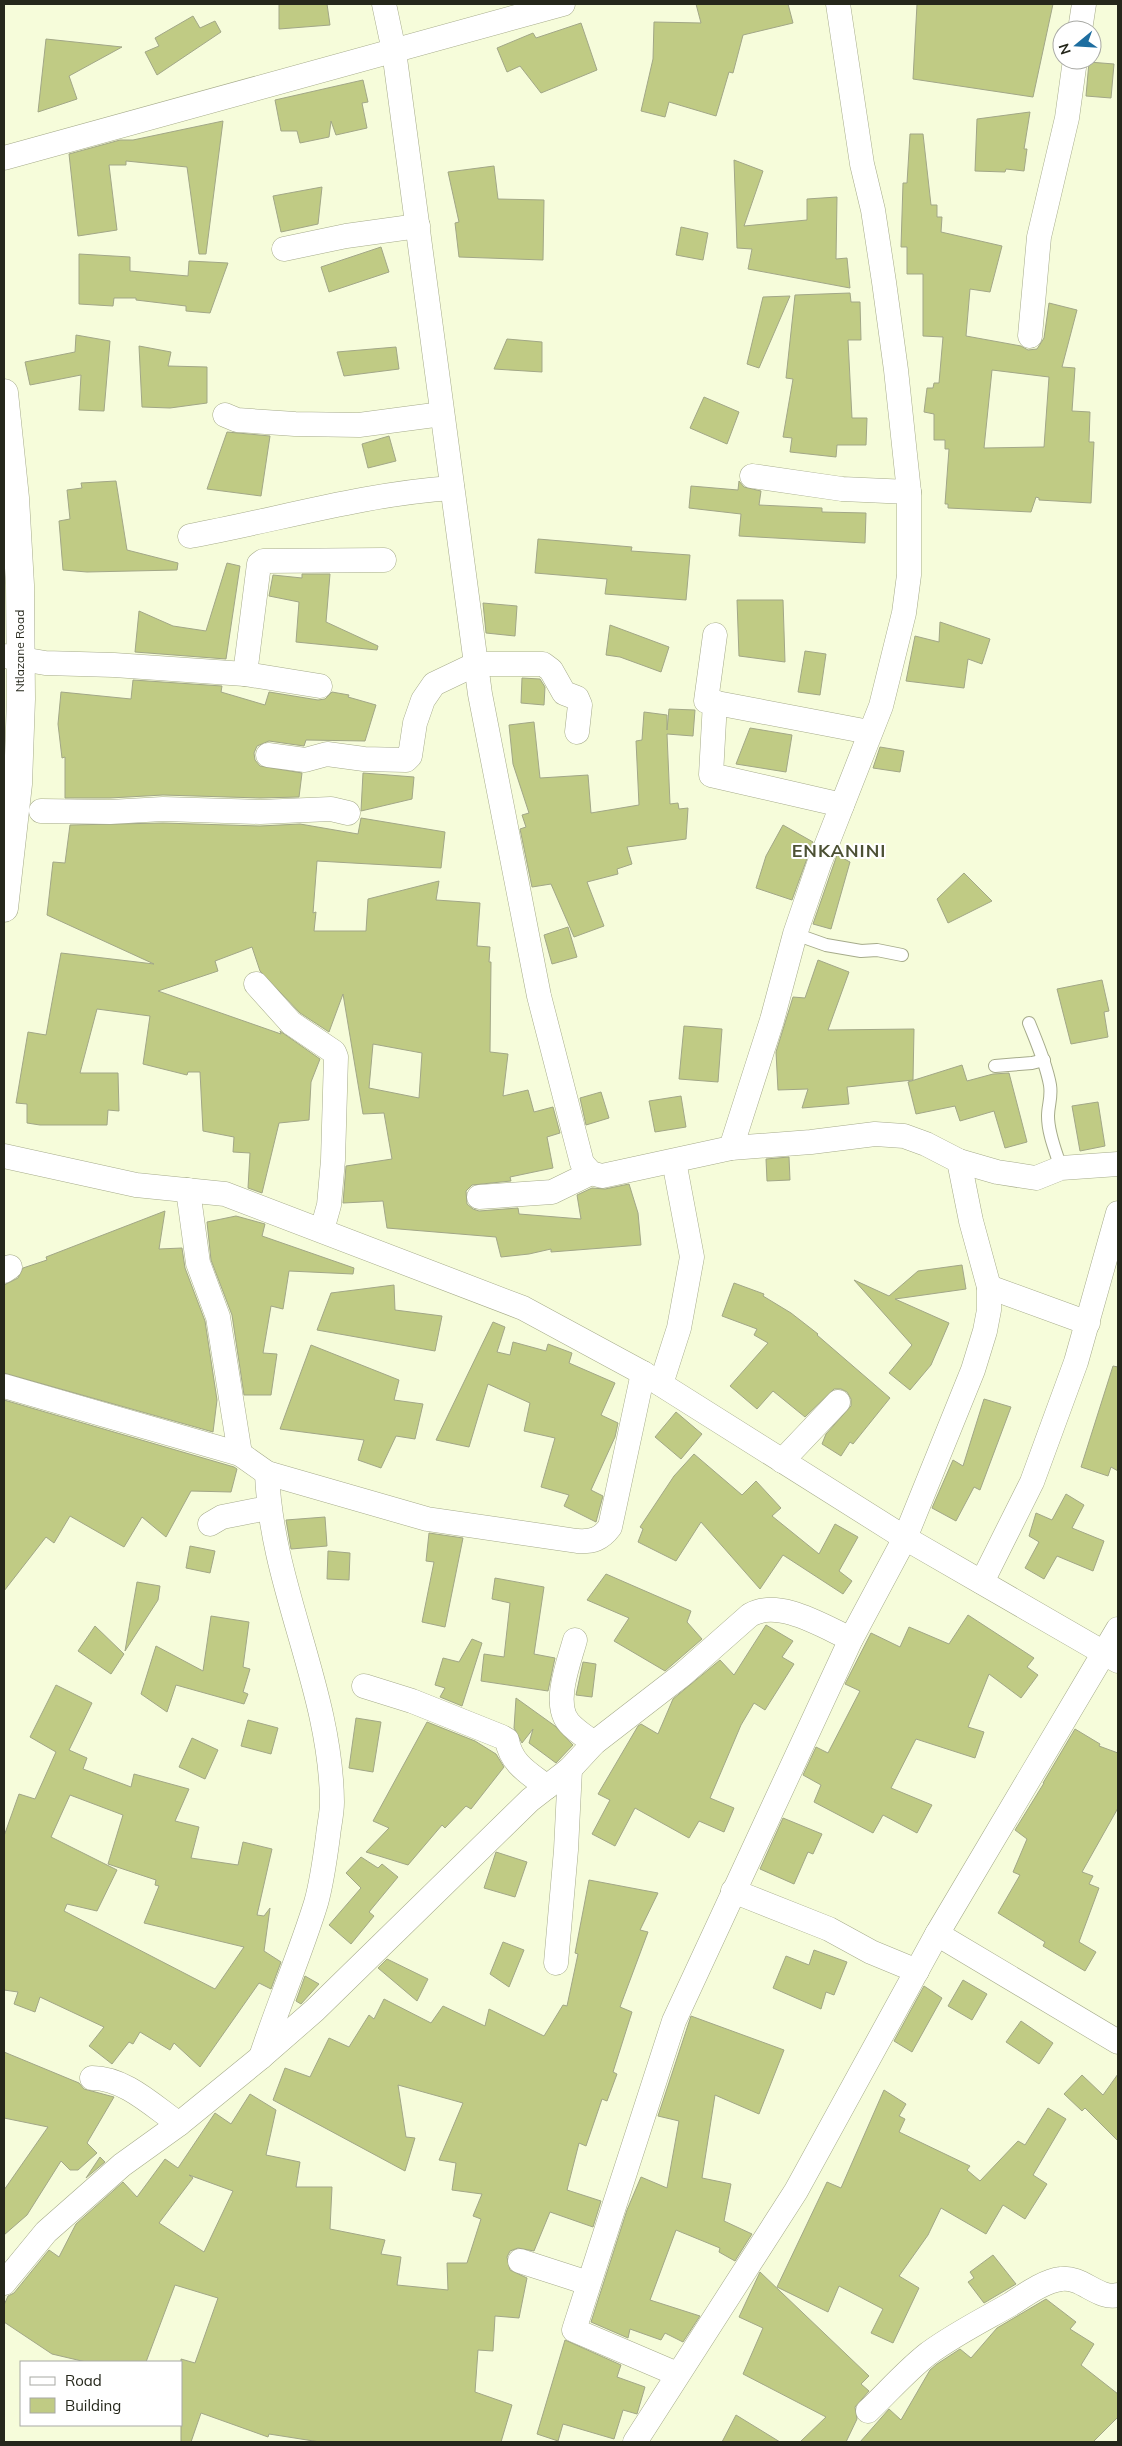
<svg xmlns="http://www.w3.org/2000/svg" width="1122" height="2446" font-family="Mulish,sans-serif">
  <rect width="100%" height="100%" fill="#f6fcda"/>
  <!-- building -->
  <g fill="#c0cb84" stroke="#a2a787" fill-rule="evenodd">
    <path d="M279,4H327L330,25L279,29Z"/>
    <path d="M696,4H788L793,23L743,35L733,73L729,72L716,116L669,102L665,117L641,111L653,59L654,22L701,23Z"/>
    <path d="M917,4H1053L1033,97L913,79Z"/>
    <path d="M193,16L200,28L215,21L221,32L157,75L145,52L159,46L155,38Z"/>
    <path d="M581,23L597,70L541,93L520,66L507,72L497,48L533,33L536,38Z"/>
    <path d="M46,39L122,47L69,76L77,99L38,112Z"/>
    <path d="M1089,62L1114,64L1111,98L1086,96Z"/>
    <path d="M363,80L368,102L362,103L367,128L336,135L331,121L329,137L300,143L297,131H281L275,100Z"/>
    <path d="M1030,112L1024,149H1027L1024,171L1006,169L1005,172L975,171L977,119Z"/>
    <path d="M223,121L206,254H199L187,167L126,161V165H109L117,230L78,236L69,154L120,140H133Z"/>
    <path d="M910,134H923L931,205H937V217H942L941,232L1002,246L990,292L970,289L966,336L1021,346L1028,350L1037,349L1044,338L1049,303L1077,310L1062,367L1075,368L1072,411L1090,412L1089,442H1094L1091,503L1039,500V498L1036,497L1031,512L948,508V504H945L949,449H945V440H934V414L924,412L927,388H933L934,383H939L943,337L923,336V274H907V247H901L903,183H907ZM992,370L1049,377L1044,447L984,448Z"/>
    <path d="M734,160L763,171L744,226L807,220V199L837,197L836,259L847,258L850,288L748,269L752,249L737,248Z"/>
    <path d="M494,166L498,199L544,200L543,260L459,257L455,223L459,222L448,172Z"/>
    <path d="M322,187L318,224L281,232L273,196Z"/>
    <path d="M681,227L708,233L703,260L676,255Z"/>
    <path d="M381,247L389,272L329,292L321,267Z"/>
    <path d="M79,254L130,257V271L188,276L189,261L228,263L210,313L186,311V306L136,300V298H114L113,306L79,304Z"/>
    <path d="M850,293L851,302H860L861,340H848L852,418H867L866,445H837L836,457L790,452L792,438L783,437L793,379L786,378L795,295Z"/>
    <path d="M790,296L759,368L747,364L763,297Z"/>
    <path d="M76,335L110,341L104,411L79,410L81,375L30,385L25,362L75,352Z"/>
    <path d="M507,339L542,342V372L494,369Z"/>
    <path d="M139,346L171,352L168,366L207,367V403L170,408L142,407Z"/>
    <path d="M396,347L399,369L344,376L337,352Z"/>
    <path d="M704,397L739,412L727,444L690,428Z"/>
    <path d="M227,432L270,436L261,496L207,489Z"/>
    <path d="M389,436L396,461L368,468L362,444Z"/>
    <path d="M116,481L127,550L178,563L177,570L87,572L63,570L59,521L70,519L67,490L82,488L81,483Z"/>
    <path d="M739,481L744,487L761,491L759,505L822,508V512L866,513L865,543L739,536L741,514L689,508L691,486L738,490Z"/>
    <path d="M538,539L632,547L631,551L690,555L686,600L605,594L607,579L535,573Z"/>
    <path d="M227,563L240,566L226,659L135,652L139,611L173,626L206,631Z"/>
    <path d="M302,574H330L326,622L378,646L377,650L296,642L299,602L269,596L273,575L302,578Z"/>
    <path d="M737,600H783L785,662L739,656Z"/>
    <path d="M483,603L517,606L515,636L486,633Z"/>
    <path d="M940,622L990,639L982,664L968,659L964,688L906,681L915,636L939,642Z"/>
    <path d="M610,625L669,647L661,672L620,657L606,655Z"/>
    <path d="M805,651L826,654L820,695L798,692Z"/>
    <path d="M522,678L540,679L545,687L544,705L521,703Z"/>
    <path d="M133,680L222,686L221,692L265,705L269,692L318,700L325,699L332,692L349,695L348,697L376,705L365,741L306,740L304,746L269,741L257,746L254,753L255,760L260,766L302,773L299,797L260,798L163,795L110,798H65V757L62,758L58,724L61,692L131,699Z"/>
    <path d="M669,709L695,710L693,736L667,734L670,804L678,803L679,809L688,808L686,839L627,847L632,864L617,869L618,874L587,882L604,926L574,937L551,884L532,887L520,829L526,827L522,815L529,813L513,764L509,725L534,722L540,778L588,775L591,813L639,805L636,741L642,740L644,712L667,715V730Z"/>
    <path d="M750,728L792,735L786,772L736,764Z"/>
    <path d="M880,747L904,751L900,772L873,768Z"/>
    <path d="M363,773L414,777L412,799L361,811Z"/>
    <path d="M361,818L445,832L441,868L317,861L313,913L316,912L314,931H366L368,899L439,881L436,900L480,903L477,946L490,947L489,962H491L490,1052L508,1054L503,1096L528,1090L534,1112L553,1107L560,1133L547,1137L553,1168L510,1177L511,1181L472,1185L466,1191L467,1204L473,1209L479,1211L518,1208L519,1214L581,1219L577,1195L592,1188L605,1189L629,1184L638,1213L641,1245L551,1252V1249L529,1254L501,1257L496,1237L387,1228L383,1201L343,1203L346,1166L392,1159L384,1113L363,1114L343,994L329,1032L300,1013L260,971L252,947L215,961L218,971L158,991L281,1034L280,1031L320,1059L311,1082L309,1120L279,1123L262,1193L248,1188L250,1153L233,1152L234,1137L203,1131L200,1072H188L187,1075L143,1064L150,1016L97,1009L80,1073H118L119,1111L108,1110L107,1125H40L27,1123V1104L16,1103L28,1032L46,1035L61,953L154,964L47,915L53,862L65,863L70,825L163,823L260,826L300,824L358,834ZM373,1044L422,1053L419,1098L369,1088Z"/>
    <path d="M783,825L813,842L792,900L756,888L766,856Z"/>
    <path d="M837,855L850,862L831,929L813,924Z"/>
    <path d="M964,873L992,901L948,923L937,899Z"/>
    <path d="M568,927L577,957L552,964L544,935Z"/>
    <path d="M818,960L849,972L828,1030L914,1029L913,1080L847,1087L849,1104L802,1108L808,1089L778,1090L776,1052L793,997L805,998Z"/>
    <path d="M1102,980L1109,1011L1104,1012L1108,1037L1071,1044L1057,989Z"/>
    <path d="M684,1026L722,1029L718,1082L679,1079Z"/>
    <path d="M962,1065L967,1081L993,1074L1009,1073L1027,1142L1005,1148L994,1111L960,1121L955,1106L916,1114L908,1082Z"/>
    <path d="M601,1092L609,1118L586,1125L580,1098Z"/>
    <path d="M681,1096L686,1127L655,1132L649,1101Z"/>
    <path d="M1098,1102L1105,1146L1080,1151L1072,1106Z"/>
    <path d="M789,1157L790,1180L767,1181L766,1159Z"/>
    <path d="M165,1211L159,1249L182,1248L185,1268L205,1321L217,1400L213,1432L4,1373V1285L18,1278L23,1268L47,1260L46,1257Z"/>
    <path d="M236,1216L265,1224L262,1236L354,1268L353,1274L289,1271L283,1309L271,1306L263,1353L277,1354L271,1395H244L232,1315L211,1260L207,1222Z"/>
    <path d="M962,1265L966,1289L895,1299L949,1323L931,1365L910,1390L889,1373L912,1345L854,1280L889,1296L918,1271Z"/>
    <path d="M734,1283L764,1294L763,1296L791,1313L818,1334L817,1335L890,1398L853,1444L850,1442L841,1456L822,1444L826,1434L851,1406V1399L847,1392L841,1389H834L805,1417L773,1391L757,1409L730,1386L768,1343L754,1335L757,1329L722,1316Z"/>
    <path d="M394,1285L395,1310L442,1316L435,1351L317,1330L331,1293Z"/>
    <path d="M493,1322L505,1327L497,1352L510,1355L513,1342L546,1351L548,1344L572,1353L569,1363L615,1383L601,1415L618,1423L615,1437L591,1490L603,1496L596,1522L564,1506L569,1495L541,1487L555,1438L524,1431L530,1403L488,1384L469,1447L436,1440Z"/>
    <path d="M311,1345L399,1380L394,1400L423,1404L415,1439L396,1436L381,1468L358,1460L364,1440L280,1429Z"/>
    <path d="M1113,1366L1118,1367V1471L1111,1467L1108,1476L1081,1467Z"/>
    <path d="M984,1399L1011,1407L980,1490L974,1487L956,1521L932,1508L953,1460L963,1466Z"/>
    <path d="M4,1400L234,1467L237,1469L231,1492L191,1491L166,1537L142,1517L124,1547L70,1516L54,1543L46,1537L4,1591Z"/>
    <path d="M676,1412L702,1434L681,1459L655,1437Z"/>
    <path d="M694,1454L742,1495L756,1481L781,1508L772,1516L819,1554L835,1524L858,1537L839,1571L852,1581L843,1594L783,1555L760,1589L701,1522L676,1561L638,1542L643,1529L640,1527L674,1476Z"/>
    <path d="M1066,1494L1084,1505L1072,1528L1104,1541L1093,1571L1057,1556L1044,1579L1025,1568L1039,1542L1029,1536L1036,1513L1052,1520Z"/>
    <path d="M325,1517L327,1546L291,1549L286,1520Z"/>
    <path d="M429,1533L463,1538L445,1627L422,1622L434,1562L426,1561Z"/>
    <path d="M190,1546L215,1551L210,1573L186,1568Z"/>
    <path d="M328,1551L350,1553L349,1580L327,1579Z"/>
    <path d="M606,1574L691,1611L687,1622L702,1639L665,1671L614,1641L629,1618L587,1600Z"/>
    <path d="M495,1578L544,1587L534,1654L555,1658L548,1691L481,1681L484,1654L504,1657L510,1603L492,1599Z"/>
    <path d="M137,1582L160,1586L158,1600L125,1651Z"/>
    <path d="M968,1615L1034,1658L1027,1667L1038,1675L1021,1698L989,1674L968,1727L984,1732L975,1758L916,1739L891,1788L932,1805L917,1833L883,1815L873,1833L814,1802L821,1785L803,1775L816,1747L828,1753L860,1691L845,1684L871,1633L900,1647L909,1627L949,1644Z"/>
    <path d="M211,1616L249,1622L243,1667L250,1669L243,1692L248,1694L244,1704L176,1685L167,1712L141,1694L156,1646L203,1671Z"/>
    <path d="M766,1625L793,1641L782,1657L794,1664L765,1710L754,1703L741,1725L710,1798L734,1808L724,1832L699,1821L689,1838L635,1808L615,1846L592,1834L610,1800L598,1794L638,1726L641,1724L658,1734L673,1699L720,1660L734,1675Z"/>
    <path d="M95,1626L124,1654L111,1674L78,1651Z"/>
    <path d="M472,1639L482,1643L462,1706L440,1697L445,1688L435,1685L443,1658L459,1662Z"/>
    <path d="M583,1662L596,1664L592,1697L576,1695Z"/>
    <path d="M56,1685L92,1703L69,1750L87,1758L83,1769L131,1787L134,1774L189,1789L175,1821L199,1827L191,1858L238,1865L243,1842L272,1849L257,1915L264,1916L270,1908L264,1951L281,1962L271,1989L259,1983L200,2067L174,2043L170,2050L140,2032L133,2044L129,2042L112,2064L89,2046L104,2027L40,1997L35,2012L14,2004L18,1992L4,1990V1836L19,1794L35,1799L56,1752L30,1737ZM70,1795L123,1815L108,1864L156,1880L155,1885L159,1886L144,1923L244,1947L215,1989L64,1911L67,1904L97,1911L117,1870L51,1837Z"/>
    <path d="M516,1698L555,1726L573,1745L556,1763L529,1743L533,1729L522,1743L514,1728Z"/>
    <path d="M356,1718L381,1722L373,1772L349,1768Z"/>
    <path d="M248,1720L278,1728L271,1754L241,1746Z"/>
    <path d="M427,1722L475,1741L496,1754L504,1767L471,1809L466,1806L445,1828L442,1825L408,1865L366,1852L389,1828L373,1821Z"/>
    <path d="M1075,1729L1100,1744L1099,1746L1118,1753V1808L1082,1872L1093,1876L1089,1884L1099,1888L1079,1942L1096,1952L1085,1971L1043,1946L1045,1942L998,1913L1020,1875L1013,1872L1027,1839L1015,1830L1044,1783H1043Z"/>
    <path d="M192,1738L218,1750L205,1779L179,1767Z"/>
    <path d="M783,1818L822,1834L813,1854L808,1852L794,1884L760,1869Z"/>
    <path d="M496,1852L527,1862L515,1897L484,1888Z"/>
    <path d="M361,1857L378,1868L382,1864L398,1877L369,1912L374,1916L351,1944L329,1925L361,1888L346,1873Z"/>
    <path d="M589,1880L658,1893L640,1930L648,1932L620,2007L632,2012L613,2072L617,2074L607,2101L602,2099L586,2146L579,2143L567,2190L601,2201L593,2227L550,2212L534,2251L518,2248L510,2251L507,2257L510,2270L527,2278L519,2318L495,2316L493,2351L478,2350L475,2392L512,2405L501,2442H320L269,2434L268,2437L201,2413L191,2442H181V2359L195,2363L218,2298L175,2285L146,2362H86L52,2354L4,2322V2305L8,2296L14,2293L49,2250L59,2257L76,2224L123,2182L137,2197L165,2159L178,2168L215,2113L231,2124L250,2094L276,2110L266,2155L300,2162L296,2187H332L330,2229L385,2240L381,2254L401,2257L397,2285L448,2290L447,2263H467L481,2219L473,2216L482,2194L452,2190L456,2163L439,2160L463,2103L398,2085L406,2137L415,2138L405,2171L273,2100L285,2068L310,2077L329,2038L349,2047L369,2015L374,2019L384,1999L431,2023L443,2006L485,2026L489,2009L544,2036L563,2005L567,2006L578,1954L575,1953ZM189,2175L233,2191L204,2252L159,2223L193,2178Z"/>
    <path d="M503,1942L524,1950L509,1987L490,1974Z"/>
    <path d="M814,1950L847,1962L834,1995L826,1992L821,2009L773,1988L786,1956L809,1965Z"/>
    <path d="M387,1959L428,1979L417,2001L378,1968Z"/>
    <path d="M305,1976L319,1984L301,2004L296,2001Z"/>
    <path d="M963,1980L987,1994L972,2020L948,2006Z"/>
    <path d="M924,1986L942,1998L912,2052L894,2041Z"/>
    <path d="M691,2016L784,2050L759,2114L715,2095L702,2178L731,2184L724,2221L752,2234L735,2261L719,2252L720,2248L676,2230L650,2300L700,2316L683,2342L665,2333L661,2340L630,2329L628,2338L591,2322L627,2210L641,2177L667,2188L679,2121L658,2116Z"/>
    <path d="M1021,2021L1053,2043L1039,2064L1006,2042Z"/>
    <path d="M4,2052L79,2083L84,2089L114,2097L87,2143L97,2153L78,2170H70L61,2161L27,2215L4,2235V2190L48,2127L4,2118Z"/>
    <path d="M1118,2074V2141L1085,2108L1082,2111L1064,2094L1082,2075L1103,2095Z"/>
    <path d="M884,2090L906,2104L899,2116L905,2119L899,2132L970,2166L967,2170L980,2181L1018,2141L1025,2145L1048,2108L1066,2119L1033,2175L1047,2184L1025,2219L1003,2205L986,2234L941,2208L928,2235L899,2276L919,2288L893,2343L871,2333L883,2309L839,2286L828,2312L777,2287L827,2182L841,2188Z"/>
    <path d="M100,2157L105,2162L86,2178Z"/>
    <path d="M993,2255L1016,2284L984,2303L968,2282L974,2278L970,2272Z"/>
    <path d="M760,2272L869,2376L861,2384L869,2391L855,2407L857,2419L846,2442H800L826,2417L743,2374L763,2328L739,2317Z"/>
    <path d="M1046,2299L1076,2322L1070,2329L1094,2344L1081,2365L1118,2394V2417L1093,2442H860L889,2409L901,2420L930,2370L937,2364L960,2349L971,2358L997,2328Z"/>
    <path d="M565,2340L621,2365L617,2377L645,2387L637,2414L623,2410L614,2439L563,2424L558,2441L537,2434Z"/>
    <path d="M736,2415L780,2442H722Z"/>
  </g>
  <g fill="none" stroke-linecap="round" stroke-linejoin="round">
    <!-- service casing -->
    <g stroke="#a6ab8b" stroke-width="14">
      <g id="service">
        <path d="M795,934L826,945L861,951L877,950L902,955"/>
        <path d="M1029,1023C1037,1043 1046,1063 1050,1085C1052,1098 1048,1105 1048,1116C1048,1134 1056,1152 1061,1168"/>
        <path d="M995,1066L1032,1063L1044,1060"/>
      </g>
    </g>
    <!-- minor casing -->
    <g stroke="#a6ab8b" stroke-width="25">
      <g id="minor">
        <path d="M384,4L394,51L480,694L539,996L582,1163L591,1173L602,1176L731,1148L811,1142L875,1134L904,1136L926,1144L959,1161L997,1172L1036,1178L1061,1168L1118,1164"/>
        <path d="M1080,30L1084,4"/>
        <path d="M4,158L563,4"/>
        <path d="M284,249L346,236L418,226"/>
        <path d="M1030,336L1039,237L1067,118L1075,60"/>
        <path d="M225,415L237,420L295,424L359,425L442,414"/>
        <path d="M752,476L842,489L909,492"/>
        <path d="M190,536C277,520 363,494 452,488"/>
        <path d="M715,635L706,701L869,732"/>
        <path d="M4,656L45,663L114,665L245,674L320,686"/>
        <path d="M245,674L259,564L263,561L384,560"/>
        <path d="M715,702L711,775L842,805"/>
        <path d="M268,755L305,760L327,754L364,759L406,760L410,756L415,723L423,700L434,684L476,664H543L551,670L564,693L577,698L580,705L577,732"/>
        <path d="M41,811L110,812L163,809L260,812L331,809L348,813"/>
        <path d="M256,984L291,1023L334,1052L336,1057L333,1160L329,1205L322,1230"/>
        <path d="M731,1148L772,1020L795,934L819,864L881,706L904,613L909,575V492L896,370L884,282L873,210L862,164L838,4"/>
        <path d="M4,1156L136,1185L225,1194L523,1308L643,1373L905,1538L1118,1661"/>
        <path d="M188,1190L198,1263L218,1317L240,1454"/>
        <path d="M479,1197L552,1192L591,1173"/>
        <path d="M4,1271L10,1267"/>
        <path d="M989,1287L1088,1323"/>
        <path d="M661,1384L679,1328L692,1257L674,1161"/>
        <path d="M4,1386L240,1454L267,1473L427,1519L577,1541C593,1542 601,1539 610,1527L643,1373"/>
        <path d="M782,1461L838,1402"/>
        <path d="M210,1524L222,1517L268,1508"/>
        <path d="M982,1582L1032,1482L1076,1362L1118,1213"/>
        <path d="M575,1640C569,1662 552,1704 569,1723C576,1731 586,1737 594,1743"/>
        <path d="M364,1686L412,1701L502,1737L507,1740C511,1764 529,1773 547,1787"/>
        <path d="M733,1891L829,1929L871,1952L917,1971"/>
        <path d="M937,1934L1118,2042"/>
        <path d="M556,1963L566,1850L570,1769"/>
        <path d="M261,2057C278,2005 300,1955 316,1903C322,1882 325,1859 328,1836C329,1825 332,1814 332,1802C331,1689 271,1586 267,1473"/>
        <path d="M92,2078C125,2078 153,2106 179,2124"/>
        <path d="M520,2261L588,2283"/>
        <path d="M4,2283L46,2232L122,2165L179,2124L260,2058L315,2010L530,1800L570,1769L594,1743L682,1675L750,1615C779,1598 824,1627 851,1639"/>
        <path d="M677,2374L574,2330L674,2021L851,1639L905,1538L973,1370L985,1331L989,1310V1287L971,1221L959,1161"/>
        <path d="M868,2411C888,2392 907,2370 929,2353C955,2334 983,2320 1011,2304C1025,2295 1044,2281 1061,2279C1082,2276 1098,2300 1118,2295"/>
        <path d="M635,2442L796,2191L937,1934L1118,1629"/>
      </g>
    </g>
    <!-- tertiary casing -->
    <g stroke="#a6ab8b" stroke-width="29">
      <path id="tertiary" d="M4,393L15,498L20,585L21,699L18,784L4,908"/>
    </g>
    <!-- service -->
    <use href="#service" stroke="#fff" stroke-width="12"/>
    <!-- minor -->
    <use href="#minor" stroke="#fff" stroke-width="24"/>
    <!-- tertiary -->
    <use href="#tertiary" stroke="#fff" stroke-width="28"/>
  </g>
  <g text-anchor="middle" stroke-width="4" stroke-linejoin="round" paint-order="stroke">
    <!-- street labels -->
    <g font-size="12" fill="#25271b" stroke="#fff">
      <text transform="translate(20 651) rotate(-90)" y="4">Ntlazane Road</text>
    </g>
    <!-- district labels -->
    <g font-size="18" font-weight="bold" letter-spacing="1" fill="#4c5134" stroke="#fff">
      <text x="839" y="857">ENKANINI</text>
    </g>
  </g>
  <!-- border -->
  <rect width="1122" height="2446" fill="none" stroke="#25271b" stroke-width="10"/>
  <!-- legend -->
  <rect x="20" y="2361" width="162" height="65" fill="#ffffff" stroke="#a8a9a4"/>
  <rect x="30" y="2377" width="25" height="8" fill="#ffffff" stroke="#a8a9a4"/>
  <text x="65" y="2386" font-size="15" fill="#25271b">Road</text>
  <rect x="30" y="2398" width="25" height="15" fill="#c0cb84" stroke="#a8a9a4"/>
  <text x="65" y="2411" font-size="15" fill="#25271b">Building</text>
  <!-- north arrow -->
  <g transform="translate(1077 45) rotate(252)"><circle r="24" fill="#ffffff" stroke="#a8a9a4"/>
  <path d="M0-4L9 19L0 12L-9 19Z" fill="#1e6ea0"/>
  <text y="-8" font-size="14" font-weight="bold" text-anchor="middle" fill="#25271b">N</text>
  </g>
</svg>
